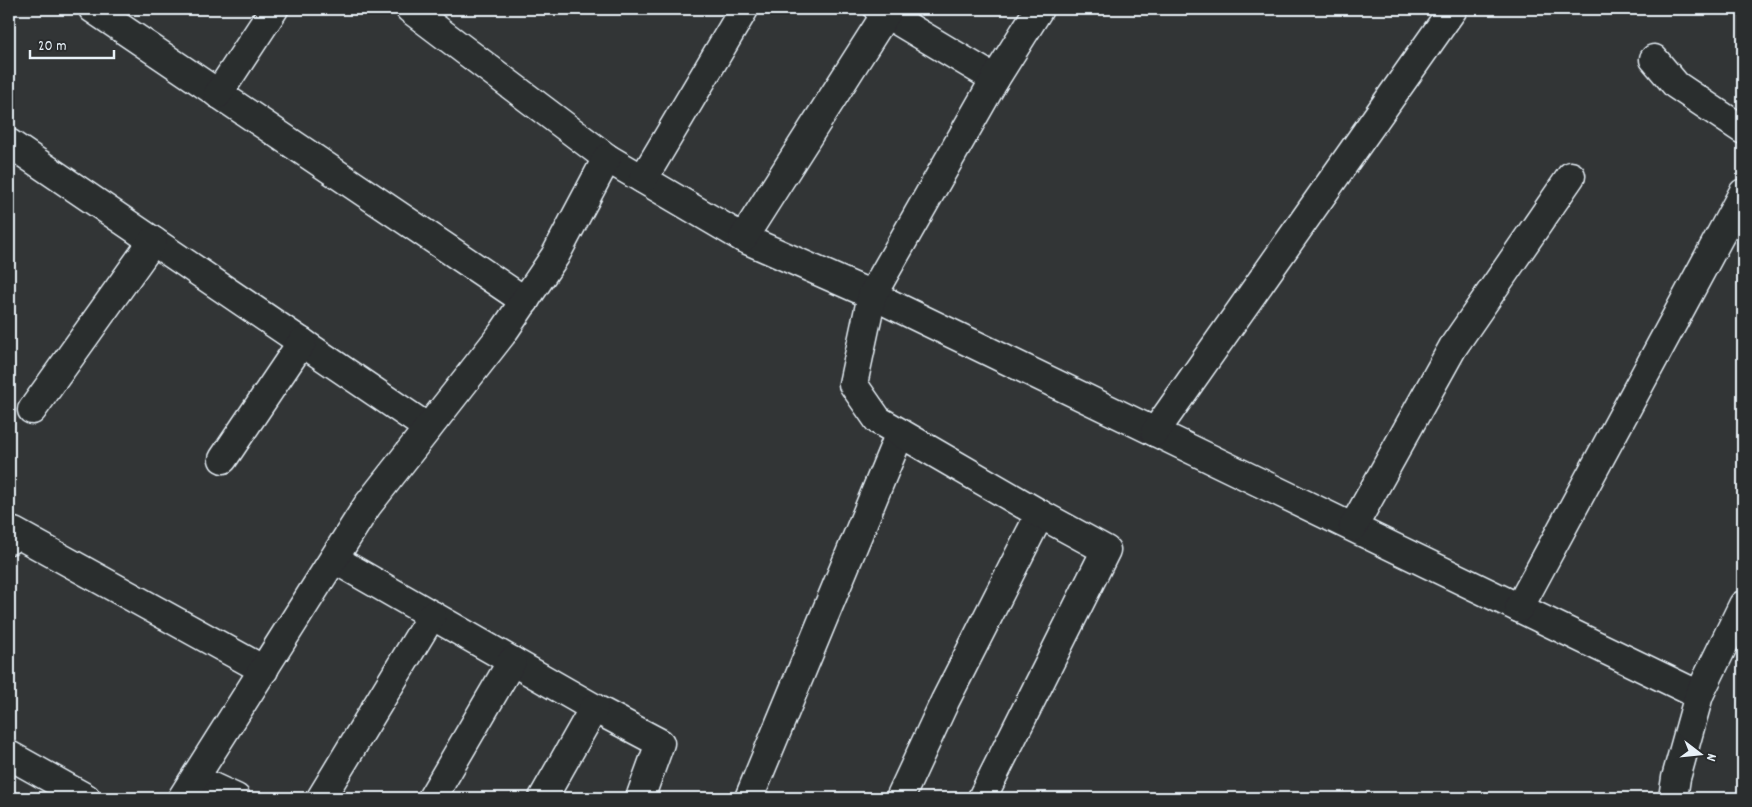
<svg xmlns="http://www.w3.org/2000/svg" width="1752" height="807" font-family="Dekko,sans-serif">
  <rect width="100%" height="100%" fill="#323536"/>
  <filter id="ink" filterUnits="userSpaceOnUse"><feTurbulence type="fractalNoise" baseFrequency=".02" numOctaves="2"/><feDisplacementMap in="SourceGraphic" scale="10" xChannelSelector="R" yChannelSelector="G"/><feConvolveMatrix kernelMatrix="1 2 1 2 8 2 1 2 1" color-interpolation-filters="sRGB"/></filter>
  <g filter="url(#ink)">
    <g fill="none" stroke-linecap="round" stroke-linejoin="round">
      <!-- minor casing -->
      <g stroke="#e8f1f8" stroke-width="31">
        <g id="minor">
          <path d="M93,9L525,301"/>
          <path d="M410,9L607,158L743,238L872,295L1699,695"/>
          <path d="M878,9L995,79"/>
          <path d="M1654,59L1676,85L1743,130"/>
          <path d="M218,94L274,9"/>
          <path d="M9,143L428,428"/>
          <path d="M643,179L744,9"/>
          <path d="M743,238L889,9"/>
          <path d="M32,410L153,241"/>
          <path d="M1155,432L1453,9"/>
          <path d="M223,459L302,342"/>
          <path d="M1353,527L1453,347L1571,176"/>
          <path d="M9,540L14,532L264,670"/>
          <path d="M334,559L594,708L660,743L640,798"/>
          <path d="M1519,608L1743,193"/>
          <path d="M9,755L86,798"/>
          <path d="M195,779L236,798"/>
          <path d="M182,798L367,506L502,334L555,256L607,158"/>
          <path d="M321,798L432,615"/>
          <path d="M432,798L512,661"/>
          <path d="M543,798L594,708"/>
          <path d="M749,798L900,433"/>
          <path d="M900,798L945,701L1040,514"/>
          <path d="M982,798L1106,550L1040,514L878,420L853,384L872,295L995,79L1039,9"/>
          <path d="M1673,798L1676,778L1699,695L1743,605"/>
        </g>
      </g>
      <!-- minor -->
      <use href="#minor" stroke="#2a2d2e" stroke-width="28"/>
    </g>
  </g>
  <!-- margin -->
  <rect width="1752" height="807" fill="none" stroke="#2a2d2e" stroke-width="30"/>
  <rect x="15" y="15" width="1722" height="777" fill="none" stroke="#e8f1f8" stroke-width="2" filter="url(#ink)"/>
  <!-- north arrow -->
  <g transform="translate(1700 754) rotate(106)" stroke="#2a2d2e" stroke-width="4" paint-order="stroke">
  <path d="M0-4L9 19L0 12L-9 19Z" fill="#e8f1f8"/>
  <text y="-8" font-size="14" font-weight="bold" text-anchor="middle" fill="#e8f1f8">N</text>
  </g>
  <!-- scale -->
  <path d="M30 50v8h84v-8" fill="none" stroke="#e8f1f8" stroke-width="2.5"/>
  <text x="38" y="50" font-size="15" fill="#e8f1f8" stroke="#2a2d2e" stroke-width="4" paint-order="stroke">20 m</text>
</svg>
